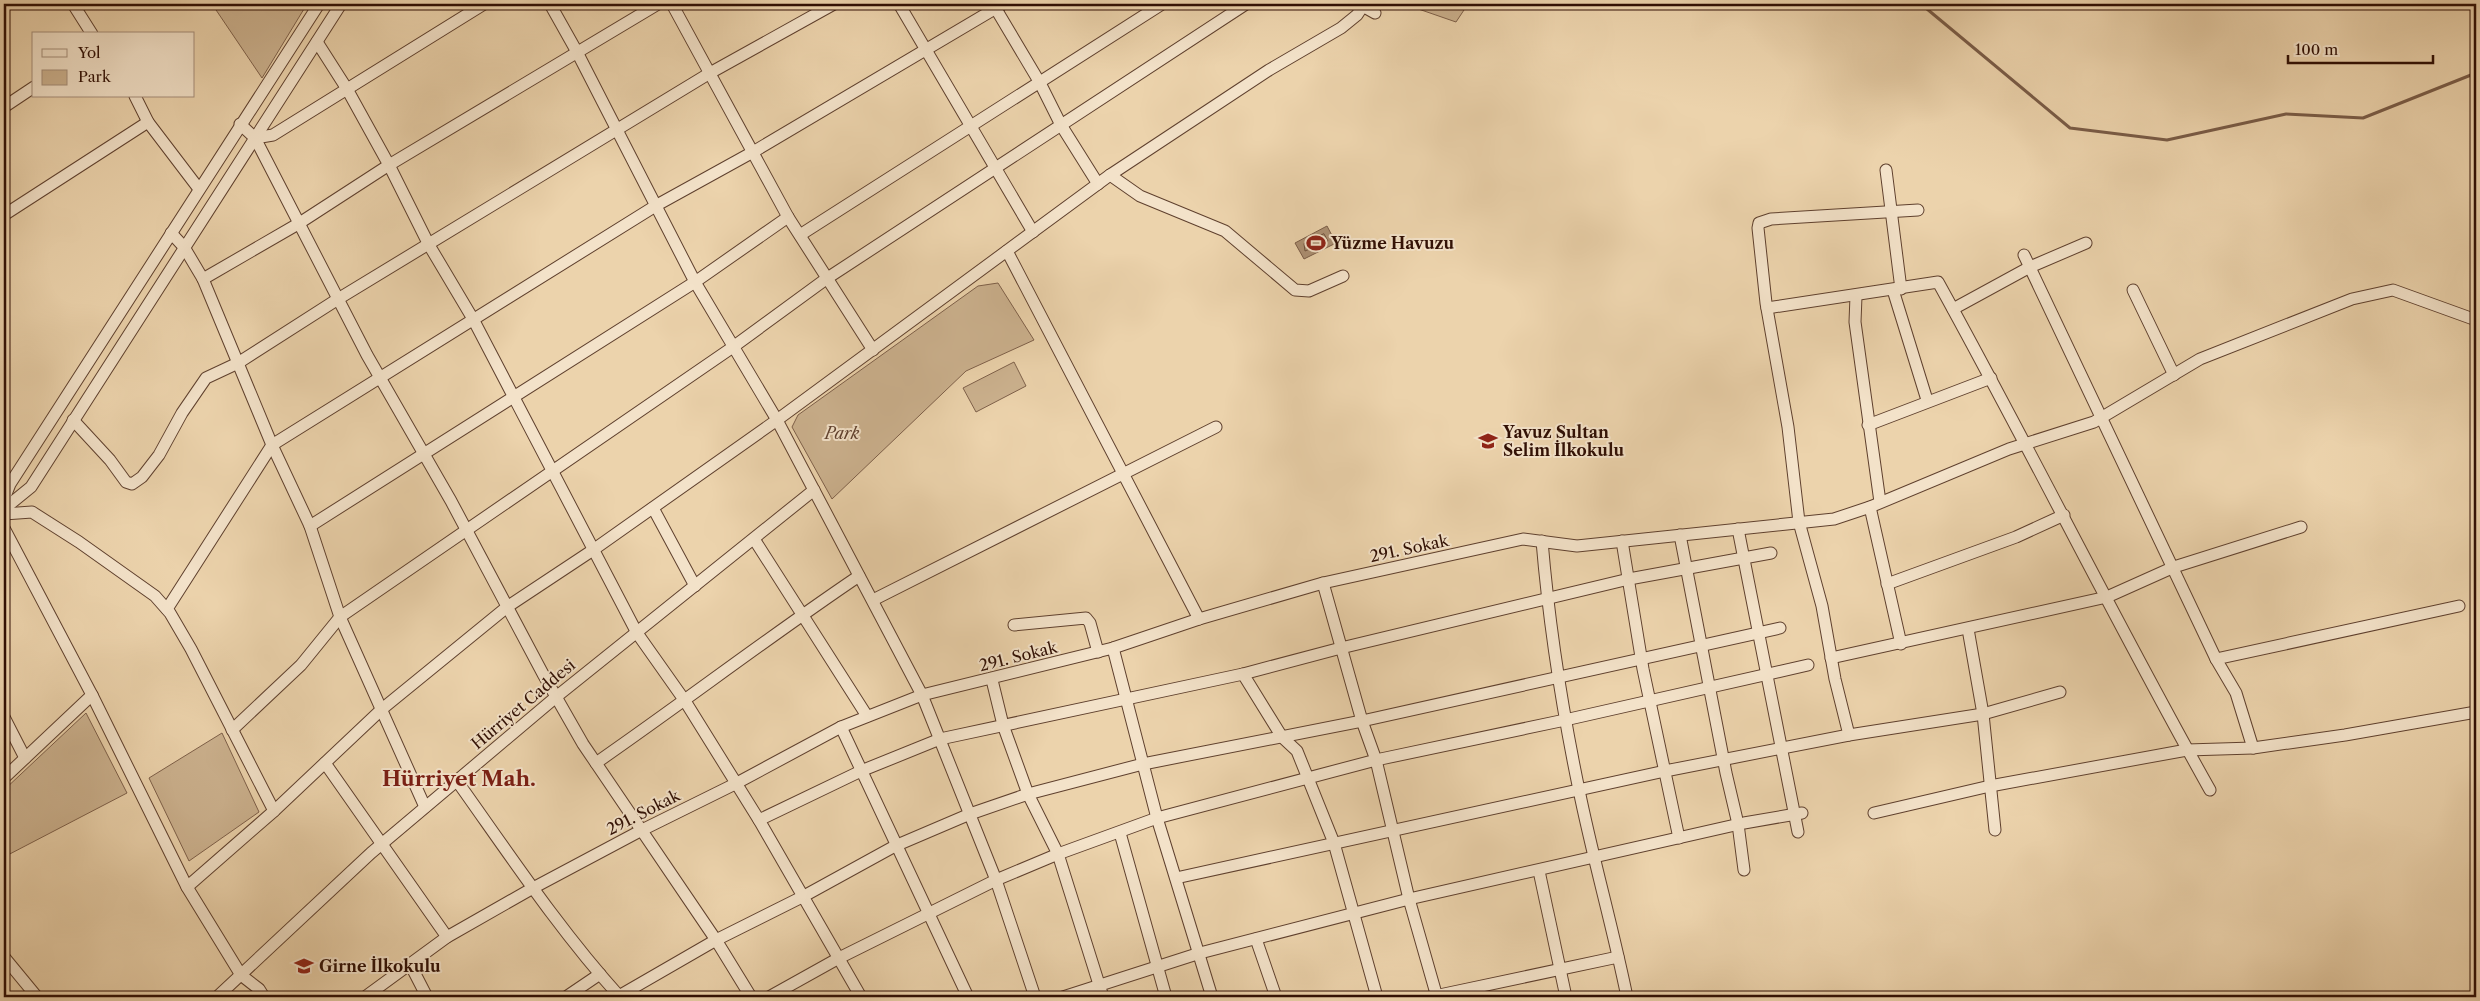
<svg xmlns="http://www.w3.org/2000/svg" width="2480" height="1001" font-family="'Libre Caslon Text',serif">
  <rect width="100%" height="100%" fill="#ecd3ac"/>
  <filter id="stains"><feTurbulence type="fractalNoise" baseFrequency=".004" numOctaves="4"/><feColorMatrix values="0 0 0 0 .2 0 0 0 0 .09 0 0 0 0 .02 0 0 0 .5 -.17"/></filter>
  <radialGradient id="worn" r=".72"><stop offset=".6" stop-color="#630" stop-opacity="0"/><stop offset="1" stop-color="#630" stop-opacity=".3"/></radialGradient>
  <!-- green -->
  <g fill="#ccb28f" stroke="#7e604a">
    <path d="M212,4H307L262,78Z"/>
    <path d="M1404,4H1468L1456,22Z"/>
    <path d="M998,283L1034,340L966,371L832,499L792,427L798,415L978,286Z"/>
    <path d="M1014,362L1026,386L976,412L963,388Z"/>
    <path d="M86,713L127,793L4,857V790Z"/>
    <path d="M222,733L259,812L189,861L149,778Z"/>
  </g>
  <!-- water -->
  <path fill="#ac9073" stroke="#7a5c47" d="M1327,226L1336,243L1304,259L1295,243Z"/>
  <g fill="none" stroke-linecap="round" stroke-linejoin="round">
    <!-- shore -->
    <path stroke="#6e503c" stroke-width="1" d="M1324,234L1328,241L1305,251L1304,244Z"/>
    <!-- stream -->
    <path stroke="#7a5c47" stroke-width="3" d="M1921,4L2070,128L2167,140L2286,114L2363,118L2476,73"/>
    <!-- minor casing -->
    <g stroke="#5f402e" stroke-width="13">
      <g id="minor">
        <path d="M73,4L92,34"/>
        <path d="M550,4L577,52L695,282L777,420L922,695L996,880L1035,997"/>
        <path d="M672,4L788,217L873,350"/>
        <path d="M899,4L1033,232"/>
        <path d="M993,4L1040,83L1061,125L1098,184"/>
        <path d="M1359,4L1375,13"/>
        <path d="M317,42L347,89L389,165L429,245L473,319L637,633L685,701L759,820L861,997"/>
        <path d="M135,96L148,122L199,189"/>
        <path d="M4,107L34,87"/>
        <path d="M240,124L255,138L273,135L484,4"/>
        <path d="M255,138L367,355L451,501L543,674L583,744L716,940L751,997"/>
        <path d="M1886,170L1901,289"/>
        <path d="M1110,175L1140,196L1225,231L1295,290L1309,291L1343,276"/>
        <path d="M4,215L148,122"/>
        <path d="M171,233L184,247L203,279L272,445L310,526L340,617L425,807"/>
        <path d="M800,235L1162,4"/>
        <path d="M1007,251L1199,619"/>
        <path d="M2024,255L2216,659L2236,693L2253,748"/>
        <path d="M203,279L298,224L389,165L658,4"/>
        <path d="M1893,290L1927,400"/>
        <path d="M2133,290L2174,375"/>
        <path d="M1856,296L1855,322L1880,502"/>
        <path d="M1767,308L1938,282C2031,450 2116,623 2210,790"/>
        <path d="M1953,309L2030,267L2086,243"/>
        <path d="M73,420L110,460L126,482L132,484L142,477L159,455L182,413L206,378L238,363L338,299L710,73L834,4"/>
        <path d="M1868,425L1991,378"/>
        <path d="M4,499L10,484L319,4"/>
        <path d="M1870,507L1901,644"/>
        <path d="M653,508L695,586"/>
        <path d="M4,509L31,487L341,4"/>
        <path d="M4,514L32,512L79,542L155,596L170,613L191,649L274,811"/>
        <path d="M310,526L695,282L788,217"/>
        <path d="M4,528L92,695L187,887L241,975L259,989L264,997"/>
        <path d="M1738,529L1798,832"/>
        <path d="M1680,535L1726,773L1738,824L1744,870"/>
        <path d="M754,539L867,716"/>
        <path d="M1542,541C1549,624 1562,708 1579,790C1593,859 1613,928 1627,997"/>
        <path d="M1622,541L1643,669L1679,838"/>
        <path d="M1323,583L1362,721L1376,760L1409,899L1437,997"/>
        <path d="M1887,584L2016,537L2064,515"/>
        <path d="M873,600L1216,427"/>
        <path d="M167,609L272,445L657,205L753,152L1003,4"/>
        <path d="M1014,625L1086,618L1090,623L1098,652"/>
        <path d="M1968,629L1983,714L1995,830"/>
        <path d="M1113,648L1157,818L1212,997"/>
        <path d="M1831,658L2107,597L2174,567L2301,527"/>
        <path d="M2216,659L2459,606"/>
        <path d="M1243,674L1282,737L1297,751L1334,843L1377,997"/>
        <path d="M992,680L1003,725L1028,794L1058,854L1103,997"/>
        <path d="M4,717L25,758"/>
        <path d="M841,727L968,997"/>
        <path d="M232,730L301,665L340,617L733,347L826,279L1246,4"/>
        <path d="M1849,735L1835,679L1822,606L1799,522L1788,427L1766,303L1758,228L1759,223L1771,219L1918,210"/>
        <path d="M325,763L447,937"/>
        <path d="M596,763C684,702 770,636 859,576"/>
        <path d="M4,778L92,695"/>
        <path d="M457,781C509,854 560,931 620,997"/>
        <path d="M1874,813L1990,786L2187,750L2253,748L2345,735L2476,712"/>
        <path d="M759,820L861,771L940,739L1243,674L1341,648L1629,579L1771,553"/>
        <path d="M1120,833L1166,997"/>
        <path d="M1539,871L1566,997"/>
        <path d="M1176,878L1665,771L1849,735L1983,714L2060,692"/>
        <path d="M187,887L274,811L382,709L507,607L593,550L777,420L1110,175L1269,70L1341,28L1357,15L1363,6"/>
        <path d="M1256,939L1276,997"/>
        <path d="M4,957L37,997"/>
        <path d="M410,964L427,997"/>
        <path d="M619,996L716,940L804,896L895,846L970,814L1028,794L1143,764L1362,721L1780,628"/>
        <path d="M217,997L371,853L556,697L814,490"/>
        <path d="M365,997L447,937L533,888L642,830L735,784L841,727L922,695L1113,648L1199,619L1323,583L1523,539L1577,546L1834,519L1870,507L2009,449L2094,422L2200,359L2352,299L2393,290L2476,320"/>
        <path d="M566,997L600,974"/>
        <path d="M769,997L839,958L996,880L1058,854L1157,818L1376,760L1565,720L1808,665"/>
        <path d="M1063,997L1200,953L1409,899L1744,823L1802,813"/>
        <path d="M1430,997L1618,957"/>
      </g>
    </g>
    <!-- minor -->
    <use href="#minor" stroke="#f3e2c9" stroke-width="11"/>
  </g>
  <!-- icons -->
  <defs>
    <g id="stadium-bare" transform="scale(1.5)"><path d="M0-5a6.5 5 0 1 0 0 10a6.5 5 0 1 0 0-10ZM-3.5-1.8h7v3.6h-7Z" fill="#8f2418" stroke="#f3e2c9" stroke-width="2.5" paint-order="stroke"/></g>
    <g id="school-bare" transform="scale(1.5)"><path d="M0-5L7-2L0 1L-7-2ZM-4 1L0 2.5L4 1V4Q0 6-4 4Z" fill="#8f2418" stroke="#f3e2c9" stroke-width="2.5" paint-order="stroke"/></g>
  </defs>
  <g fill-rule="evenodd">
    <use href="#stadium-bare" x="1316" y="243"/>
    <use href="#school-bare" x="1488" y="441"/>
    <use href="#school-bare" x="304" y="966"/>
  </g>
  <g text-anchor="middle" stroke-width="4" stroke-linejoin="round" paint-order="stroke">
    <!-- poi labels -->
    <g font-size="16" font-weight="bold" fill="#300f04" stroke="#f3e2c9" text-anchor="start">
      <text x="1331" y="249">Yüzme Havuzu</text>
      <text x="1503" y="438">Yavuz Sultan<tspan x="1503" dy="18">Selim İlkokulu</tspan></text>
      <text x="319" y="972">Girne İlkokulu</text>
    </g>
    <!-- park labels -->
    <g font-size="16" font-style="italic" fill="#5f402e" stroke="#f3e2c9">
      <text x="842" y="439">Park</text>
    </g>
    <!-- street labels -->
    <g font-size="16" fill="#300f04" stroke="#f3e2c9">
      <text transform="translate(1409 548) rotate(-12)" y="6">291. Sokak</text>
      <text transform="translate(1018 656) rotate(-14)" y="6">291. Sokak</text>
      <text transform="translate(523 704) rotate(-40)" y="6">Hürriyet Caddesi</text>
      <text transform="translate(643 812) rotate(-27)" y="6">291. Sokak</text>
    </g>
    <!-- district labels -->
    <g font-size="21" font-weight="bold" fill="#7a1f14" stroke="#f3e2c9">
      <text x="459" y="786">Hürriyet Mah.</text>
    </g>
  </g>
  <!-- margin -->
  <rect width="2480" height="1001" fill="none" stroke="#ecd3ac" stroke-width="20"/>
  <rect x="5" y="5" width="2470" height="991" fill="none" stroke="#300f04" stroke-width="2.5"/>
  <rect x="10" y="10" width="2460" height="981" fill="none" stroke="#300f04"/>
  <!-- legend -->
  <rect x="32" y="32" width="162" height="65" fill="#f3e2c9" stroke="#a58e7a"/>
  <rect x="42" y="49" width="25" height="8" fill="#f3e2c9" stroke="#a58e7a"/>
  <text x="78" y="58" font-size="15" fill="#300f04">Yol</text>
  <rect x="42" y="70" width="25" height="15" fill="#ccb28f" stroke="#a58e7a"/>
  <text x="78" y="82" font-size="15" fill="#300f04">Park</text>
  <!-- scale -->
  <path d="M2288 55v8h145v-8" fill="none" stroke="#300f04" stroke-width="2.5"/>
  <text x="2295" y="55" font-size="15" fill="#300f04" stroke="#f3e2c9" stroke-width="4" paint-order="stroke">100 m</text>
  <rect width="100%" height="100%" filter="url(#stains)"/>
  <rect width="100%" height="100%" fill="url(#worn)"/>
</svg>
